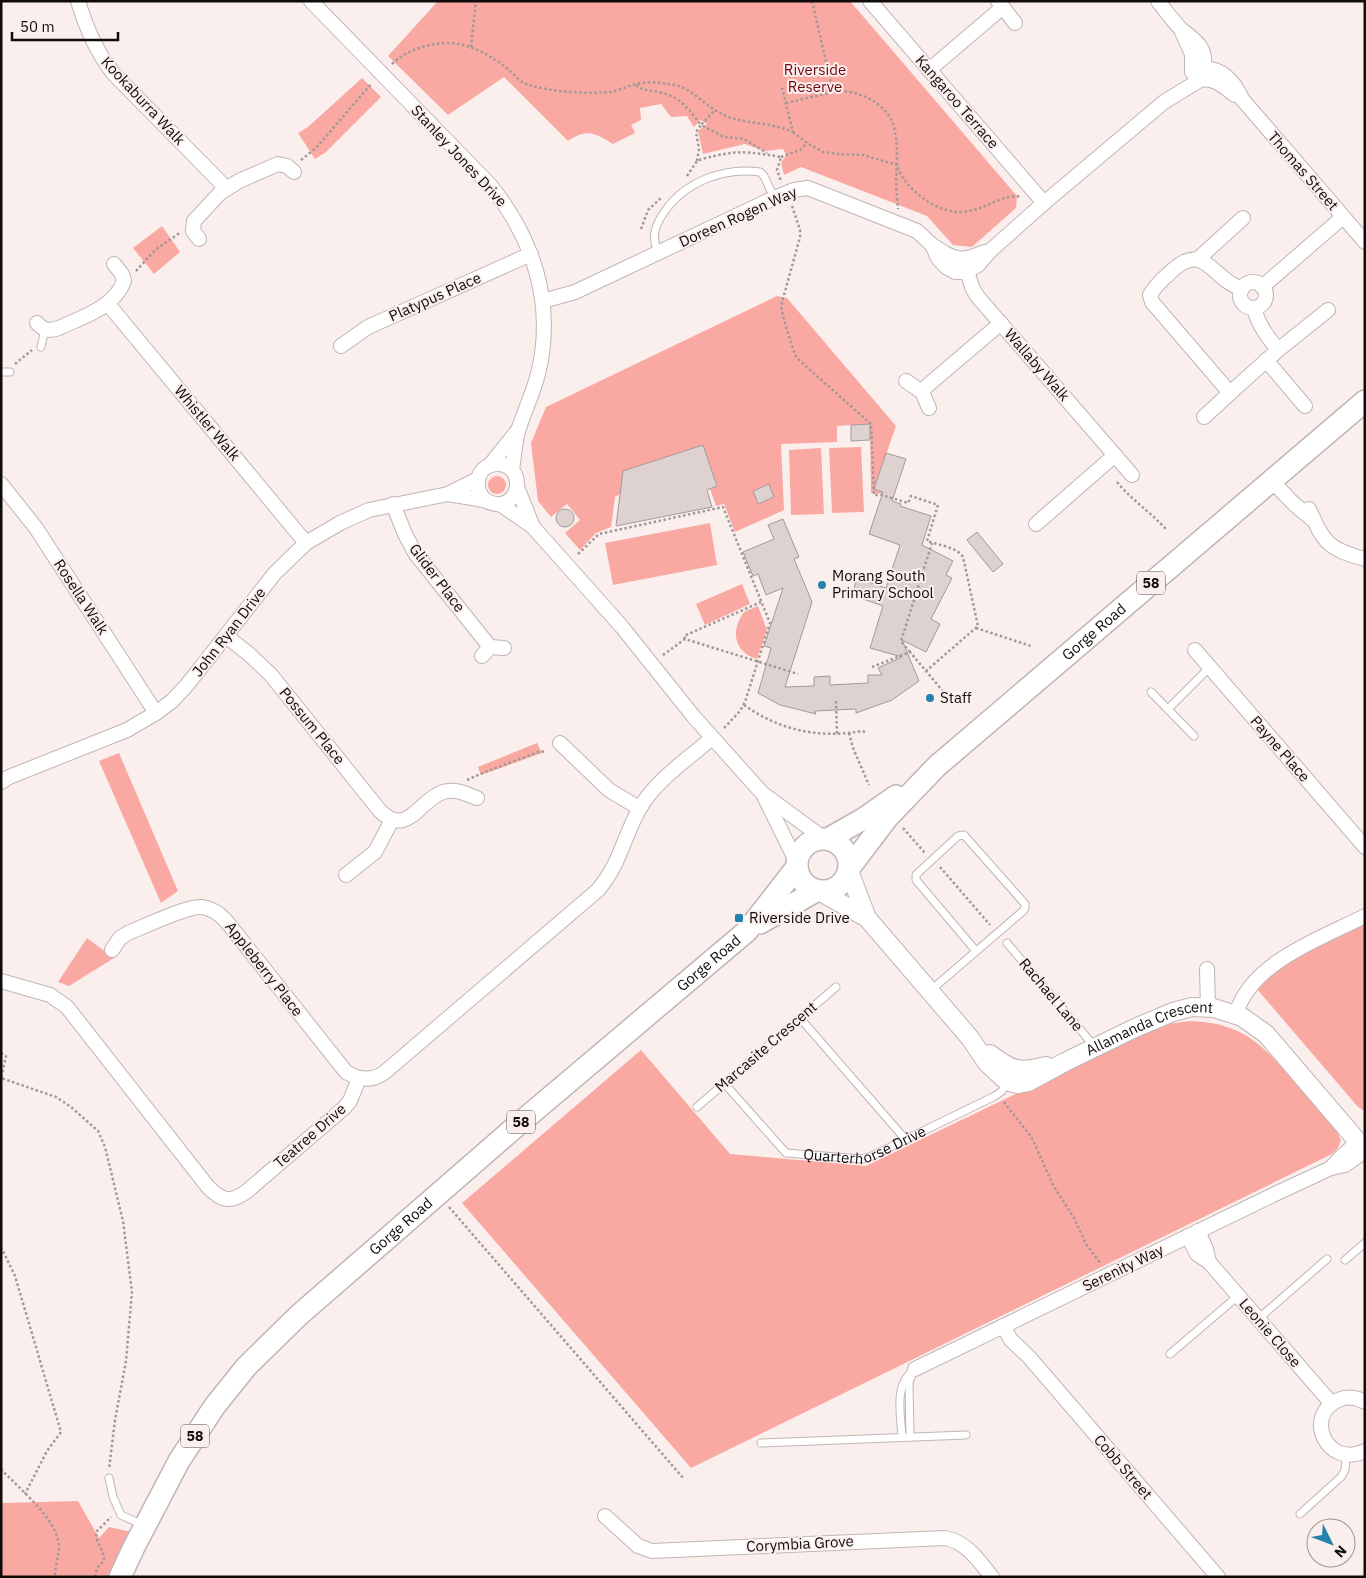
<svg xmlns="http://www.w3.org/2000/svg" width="1366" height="1578" font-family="'IBM Plex Sans',sans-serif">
  <rect width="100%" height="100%" fill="#fbefee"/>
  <!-- green -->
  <g fill="#faa9a2">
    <path d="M438,1H850L1017,196L1016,208L972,247L953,245L927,216L801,167L784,175L781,163L786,155L783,149L765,151L745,144L703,154L698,131L707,124L700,120L694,127L687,116L671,117L661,104L640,108L641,120L631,125L635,133L613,144C595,133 587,128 568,141L504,77L448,115L388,56Z"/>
    <path d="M362,78L381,97L326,152L315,159L298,133L308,127Z"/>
    <path d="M162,226L180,252L154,274L133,248Z"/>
    <path d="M777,296L787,298L896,426L874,489L889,494L871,493L870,424L837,426V442L781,444L784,510L735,532L724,504L716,506L710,489L717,486L703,445L623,471L620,494L615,497L611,527L596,533L580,550L565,533L580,520L567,504L551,517L538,501L531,443L546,407Z"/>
    <path d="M861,447L864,512L832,513L829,448Z"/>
    <path d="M821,448L824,514L791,515L789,450Z"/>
    <circle cx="497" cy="485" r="9"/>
    <path d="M710,523L717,565L613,585L605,543Z"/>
    <path d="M742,584L750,604L705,625L696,604Z"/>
    <path d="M758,606L767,630L757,659C734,652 730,631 744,612Z"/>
    <path d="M537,743L542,753L481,775L478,767Z"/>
    <path d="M119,753L178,891L161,903L99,761Z"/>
    <path d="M1365,923V1111L1358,1107L1256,988C1290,959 1325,943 1365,923Z"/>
    <path d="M87,938L114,958L69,986L58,982Z"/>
    <path d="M1190,1021C1242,1023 1261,1043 1293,1080C1307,1097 1322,1114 1336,1130L1341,1140L1338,1148L1332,1154L691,1468L462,1203L641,1050L730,1154L866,1166L1159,1025Z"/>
    <path d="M78,1501L99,1538L109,1527L132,1532L115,1577H1V1503Z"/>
  </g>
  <!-- building -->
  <g fill="#ddd2d0" stroke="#a49998">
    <path d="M870,424V440L851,441V425Z"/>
    <path d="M703,445L717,486L707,490L712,507L616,526L623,471Z"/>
    <path d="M886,453L906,459L892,501L901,504L900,506L931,516L922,545L953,561L946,575L952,578L931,619L940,624L926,652L902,640L919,681L892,700L856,713V709L815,711L816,714L780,705L758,693L771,648L764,646L783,588L766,595L758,574L753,576L743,552L774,539L768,525L783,519L799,557L794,559L812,602L785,687L814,686V677L830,676V685L868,683V675H882L878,668L902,657L870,648L883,606L852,595L857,578L886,588L900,545L869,534L883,492L874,489Z"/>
    <path d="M769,484L774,497L758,504L753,491Z"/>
    <circle cx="565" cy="518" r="9"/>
    <path d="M977,532L1003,564L993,572L967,540Z"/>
  </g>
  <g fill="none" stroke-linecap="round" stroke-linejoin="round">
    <!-- service casing -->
    <g stroke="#c0b5b4" stroke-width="9">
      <g id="service">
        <path d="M658,253C651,236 655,225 665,211C686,181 725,167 760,172L764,176L774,198"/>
        <path d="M41,347L45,329"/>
        <path d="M1,372H10"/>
        <path d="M1151,692L1194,736"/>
        <path d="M1168,709L1210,667"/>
        <path d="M1007,943L1095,1047"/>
        <path d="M930,991L1023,911L1025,908V904L964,835L958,836L920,871L916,875V880L976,951"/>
        <path d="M800,1018L906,1140"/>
        <path id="s1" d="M724,1083L786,1153L861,1159L872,1156L995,1096L1002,1091L1007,1081"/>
        <path d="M697,1107L836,987"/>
        <path d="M1345,1260L1365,1243"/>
        <path d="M1258,1319L1327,1259"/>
        <path d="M1170,1354L1238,1296"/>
        <path d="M902,1437C901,1415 893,1384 915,1369"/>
        <path d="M910,1437L909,1383L912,1374"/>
        <path d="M761,1443L966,1435"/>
        <path d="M109,1478L113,1497L121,1515L143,1525"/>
        <path d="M1300,1514L1341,1477L1345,1470L1346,1455"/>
      </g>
    </g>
    <!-- minor casing -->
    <g stroke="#c0b5b4" stroke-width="16">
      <g id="minor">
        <path d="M78,1C86,28 96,51 113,73L226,188"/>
        <path d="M311,1L490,185C534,239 555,305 538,374C533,393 525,410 519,428C515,441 514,457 512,470"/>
        <path d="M870,1L1044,203"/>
        <path d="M998,1L1015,23"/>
        <path d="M1158,1C1165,10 1173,21 1181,29C1196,42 1206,45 1204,68C1223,69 1235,83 1242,99L1365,242"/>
        <path d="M1182,32L1192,54V72L1200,80C1215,77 1224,87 1235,95"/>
        <path d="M929,70L1003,7"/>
        <path d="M199,239L193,231L194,221L220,193L239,181L278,164L287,166L294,172"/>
        <path d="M932,245C942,251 954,261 966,258C975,257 982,252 990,251"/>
        <path d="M960,259L967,271L972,287L977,296L1132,475"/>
        <path d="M1198,259L1243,218"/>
        <circle cx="1253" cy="295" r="13"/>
        <path d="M1262,287L1343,217"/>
        <path d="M1242,289C1213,280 1205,242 1174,269C1165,277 1156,284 1150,295L1152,302L1230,393L1278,350C1268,337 1258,325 1254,308"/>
        <path d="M543,301L575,292L774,198L794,190L808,188L813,190L917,231L932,245L938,258L946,267L955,272H965L978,265L990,251L1044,203L1164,102L1200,80L1204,68"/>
        <path d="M108,304L306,543"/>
        <path d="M37,323C44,331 50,331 59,328C82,317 114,308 124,281L122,274L114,264"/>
        <path d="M341,346L368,327L531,254"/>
        <path d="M1278,350L1328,310"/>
        <path d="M1266,360L1305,406"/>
        <path d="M906,381L922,392L929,408"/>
        <path d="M921,391L1001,323"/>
        <path d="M1204,417L1230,393"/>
        <path d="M490,465L518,430"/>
        <path d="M1271,480L1294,504L1312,519"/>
        <path d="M1,484L36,528L156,713"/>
        <path d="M517,487L533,527"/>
        <path d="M448,494C461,497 474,497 486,501C491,503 495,505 501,504C525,499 521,462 496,464C475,466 473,489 486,501"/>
        <path d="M393,504L405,534L415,553L490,647"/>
        <path d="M500,504L533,527L622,627L694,717L763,794L797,863"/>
        <path d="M1309,509C1324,543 1328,549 1365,559"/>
        <path d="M1036,524L1115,455"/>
        <path d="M226,636L250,655L271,675L380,811C408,838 419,800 443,792C455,788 466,794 477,798"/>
        <path d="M1195,650L1365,847"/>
        <path d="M482,656L490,647L504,648"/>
        <path d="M560,743L609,790L639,808"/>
        <path d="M1,782L9,777L127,730L156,713L172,701L187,685L275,573L306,543L340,523L369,510L448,494L478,479"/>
        <path d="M766,796L823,838"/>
        <path d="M346,875L375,852L392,820"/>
        <path d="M112,950L120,938L128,933C143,927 187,906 201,907C212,908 220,914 227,922L346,1072C359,1080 372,1082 385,1072L598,890C621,863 623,837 640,808C655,781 688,759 712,738"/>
        <path d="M1207,969L1208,1007"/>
        <path d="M1,981L50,995L67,1007L208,1187C222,1201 230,1203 246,1192L344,1108L350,1101L359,1078"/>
        <path d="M1236,1014C1251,962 1320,939 1365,916"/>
        <path d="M1331,1168L1341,1157L1358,1142"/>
        <path d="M1198,1231L1206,1249L1209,1262"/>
        <path d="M1188,1236L1197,1254L1209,1262L1332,1404"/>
        <path d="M1003,1326L1011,1340L1029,1357L1218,1577"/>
        <path d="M915,1369L1277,1193L1331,1168L1345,1165L1365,1151"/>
        <path d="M1365,1402C1356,1397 1347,1396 1338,1400C1303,1416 1327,1469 1365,1451"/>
        <path d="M605,1516L638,1546L652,1551L945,1538C967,1542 979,1561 992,1577"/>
      </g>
    </g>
    <!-- tertiary casing -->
    <g stroke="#c0b5b4" stroke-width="20">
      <g id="tertiary">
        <path d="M849,871L867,918"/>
        <path id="s2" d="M819,891L867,918L970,1038L987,1063L1003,1078L1009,1082L1018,1084L1028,1082L1065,1062L1135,1028L1173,1012L1192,1007L1214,1008L1242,1017L1266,1034L1365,1150"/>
        <path d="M990,1054C1012,1071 1020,1073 1046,1066"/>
      </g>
    </g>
    <!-- primary casing -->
    <g stroke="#c0b5b4" stroke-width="24">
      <g id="primary">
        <circle cx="823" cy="865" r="26"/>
        <path d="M828,839L863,819L896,796"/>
        <path id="s3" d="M850,867L888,817L937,766L1365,401"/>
        <path d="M760,923L816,891"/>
        <path id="s4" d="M120,1577L134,1547L179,1461L214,1407L246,1367L298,1316L521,1122L747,931L797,867"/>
      </g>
    </g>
    <!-- path -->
    <g stroke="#a19897" stroke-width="2.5" stroke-dasharray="2.5 2.5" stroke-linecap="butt">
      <path d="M812,1L833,92C856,88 888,103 894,127C896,136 897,145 897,154C897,158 896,162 897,165C904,189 937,213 961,212C979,211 989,203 1005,198C1009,196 1015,197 1020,196"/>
      <path d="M471,47L476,1"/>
      <path d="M392,64C407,50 426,44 447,43C470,43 492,56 509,70C514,74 520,82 526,84C551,92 583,94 609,92C620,91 630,84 642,83C650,81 660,83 668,84C690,85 702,104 720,113C741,125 769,121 793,132L782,88"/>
      <path d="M636,85C645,92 652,90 662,93C681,97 690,111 701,125L715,110"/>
      <path d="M786,103L833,92"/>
      <path d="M793,132L807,143L823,152L838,154L863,155L897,165L896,184L898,209"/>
      <path d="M781,157L800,150L807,143"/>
      <path d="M301,160L316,148L372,83"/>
      <path d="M697,161L699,149L696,132L701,125L724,137L744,139L767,153"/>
      <path d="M687,176L697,161L702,159C736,150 746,151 781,157L777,170L781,181"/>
      <path d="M792,206L800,230V237L781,306L784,320L795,355L800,361L871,424L874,495H882L908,503L911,496L938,505L927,541C938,545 957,547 963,557L978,626L926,671"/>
      <path d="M641,229L648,210L661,198"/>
      <path d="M136,271L155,250L181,232"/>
      <path d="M15,364L32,350"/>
      <path d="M1117,482C1133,501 1150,512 1166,529"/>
      <path d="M578,554L599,534L723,507L770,623L745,702L740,711L724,728"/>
      <path d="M976,628L1031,646"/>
      <path d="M685,639L684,636L761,602"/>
      <path d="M910,652L901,641L932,543"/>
      <path d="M663,655L685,639L798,674"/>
      <path d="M872,667L910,652L942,690"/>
      <path d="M836,701L837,734"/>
      <path d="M744,705C779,730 820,739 862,731L865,732"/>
      <path d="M849,733L853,748L869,785"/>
      <path d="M467,780L485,772L541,751L544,752"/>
      <path d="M903,828L925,853"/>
      <path d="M940,867L990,925"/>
      <path d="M1,1053L6,1056L1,1078L56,1097L71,1107L98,1131L105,1147L123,1221L132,1292L126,1361L115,1420L109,1469"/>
      <path d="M1004,1102L1032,1138L1053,1185L1074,1218L1086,1244L1101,1264"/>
      <path d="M449,1207L684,1479"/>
      <path d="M1,1247L15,1276L61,1432L47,1451L25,1494"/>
      <path d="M1,1469C19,1489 57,1518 59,1546C59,1556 55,1566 55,1577"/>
      <path d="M95,1577L97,1568L104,1561C104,1550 96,1543 96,1532L111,1517"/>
    </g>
    <!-- service -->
    <use href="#service" stroke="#fff" stroke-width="7"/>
    <!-- minor -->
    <use href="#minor" stroke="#fff" stroke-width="14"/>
    <!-- tertiary -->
    <use href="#tertiary" stroke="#fff" stroke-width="18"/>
    <!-- primary -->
    <use href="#primary" stroke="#fff" stroke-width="21"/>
  </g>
  <!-- markers -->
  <g fill="#2582af" stroke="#fbefee" stroke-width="2">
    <circle cx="822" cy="585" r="5"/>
    <circle cx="930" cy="698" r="5"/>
    <rect x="734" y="913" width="10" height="10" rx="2.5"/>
  </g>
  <g text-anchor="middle" stroke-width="4" stroke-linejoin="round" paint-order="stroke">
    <!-- shield labels -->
    <g fill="#fbefee" stroke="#56504f" stroke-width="1">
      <rect x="1137" y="571.5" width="28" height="23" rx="4"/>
      <rect x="507" y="1110.5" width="28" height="23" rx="4"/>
      <rect x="181" y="1424.5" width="28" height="23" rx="4"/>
    </g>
    <g font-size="14" font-weight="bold" fill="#0f0c0b">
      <text x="1151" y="588">58</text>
      <text x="521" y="1127">58</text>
      <text x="195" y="1441">58</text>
    </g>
    <!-- park labels -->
    <g font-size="15" fill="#730711" stroke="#fbefee">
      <text x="815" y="75">Riverside<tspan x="815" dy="17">Reserve</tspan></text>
    </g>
    <!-- street labels -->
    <g font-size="15" fill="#0f0c0b" stroke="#fbefee">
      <text transform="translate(143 101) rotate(47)" y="5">Kookaburra Walk</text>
      <text transform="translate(957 102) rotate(49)" y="5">Kangaroo Terrace</text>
      <text transform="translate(459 156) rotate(47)" y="5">Stanley Jones Drive</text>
      <text transform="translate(1303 171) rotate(49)" y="5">Thomas Street</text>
      <text transform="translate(738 217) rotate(-24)" y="5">Doreen Rogen Way</text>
      <text transform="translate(435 297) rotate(-24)" y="5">Platypus Place</text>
      <text transform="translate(1037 365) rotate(49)" y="5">Wallaby Walk</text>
      <text transform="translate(207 423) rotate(50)" y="5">Whistler Walk</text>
      <text transform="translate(437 578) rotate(53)" y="5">Glider Place</text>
      <text transform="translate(81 597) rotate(57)" y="5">Rosella Walk</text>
      <text transform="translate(229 632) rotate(-52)" y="5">John Ryan Drive</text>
      <text dy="5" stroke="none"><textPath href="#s3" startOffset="340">Gorge Road</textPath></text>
      <text transform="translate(312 726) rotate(51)" y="5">Possum Place</text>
      <text transform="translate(1280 749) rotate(49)" y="5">Payne Place</text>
      <text dy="5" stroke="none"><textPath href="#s4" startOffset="860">Gorge Road</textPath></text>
      <text transform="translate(264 969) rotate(52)" y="5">Appleberry Place</text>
      <text transform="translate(1051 995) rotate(50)" y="5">Rachael Lane</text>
      <text dy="5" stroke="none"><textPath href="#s2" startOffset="426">Allamanda Crescent</textPath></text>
      <text transform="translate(766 1047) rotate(-41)" y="5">Marcasite Crescent</text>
      <text transform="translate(310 1136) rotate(-41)" y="5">Teatree Drive</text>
      <text dy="5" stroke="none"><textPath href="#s1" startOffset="175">Quarterhorse Drive</textPath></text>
      <text dy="5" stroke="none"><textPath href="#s4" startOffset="455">Gorge Road</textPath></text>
      <text transform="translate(1123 1268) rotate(-26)" y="5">Serenity Way</text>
      <text transform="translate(1270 1333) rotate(49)" y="5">Leonie Close</text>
      <text transform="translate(1123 1467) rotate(49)" y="5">Cobb Street</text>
      <text transform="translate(800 1544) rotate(-3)" y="5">Corymbia Grove</text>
    </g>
    <!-- poi labels -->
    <g font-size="15" fill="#0f0c0b" stroke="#fbefee" text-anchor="start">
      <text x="832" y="581">Morang South<tspan x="832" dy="17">Primary School</tspan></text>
      <text x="940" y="703">Staff</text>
      <text x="749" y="923">Riverside Drive</text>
    </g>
  </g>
  <!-- border -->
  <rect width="1366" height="1578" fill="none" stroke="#0f0c0b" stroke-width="5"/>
  <!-- north arrow -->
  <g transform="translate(1331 1543) rotate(132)"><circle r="24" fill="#fbefee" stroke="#9d9493"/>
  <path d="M0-4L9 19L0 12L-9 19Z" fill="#2582af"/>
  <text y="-8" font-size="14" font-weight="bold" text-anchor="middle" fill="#0f0c0b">N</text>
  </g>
  <!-- scale -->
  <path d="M12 32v8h106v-8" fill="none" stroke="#0f0c0b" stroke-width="2.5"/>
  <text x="20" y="32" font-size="15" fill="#0f0c0b" stroke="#fbefee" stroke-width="4" paint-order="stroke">50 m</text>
</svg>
